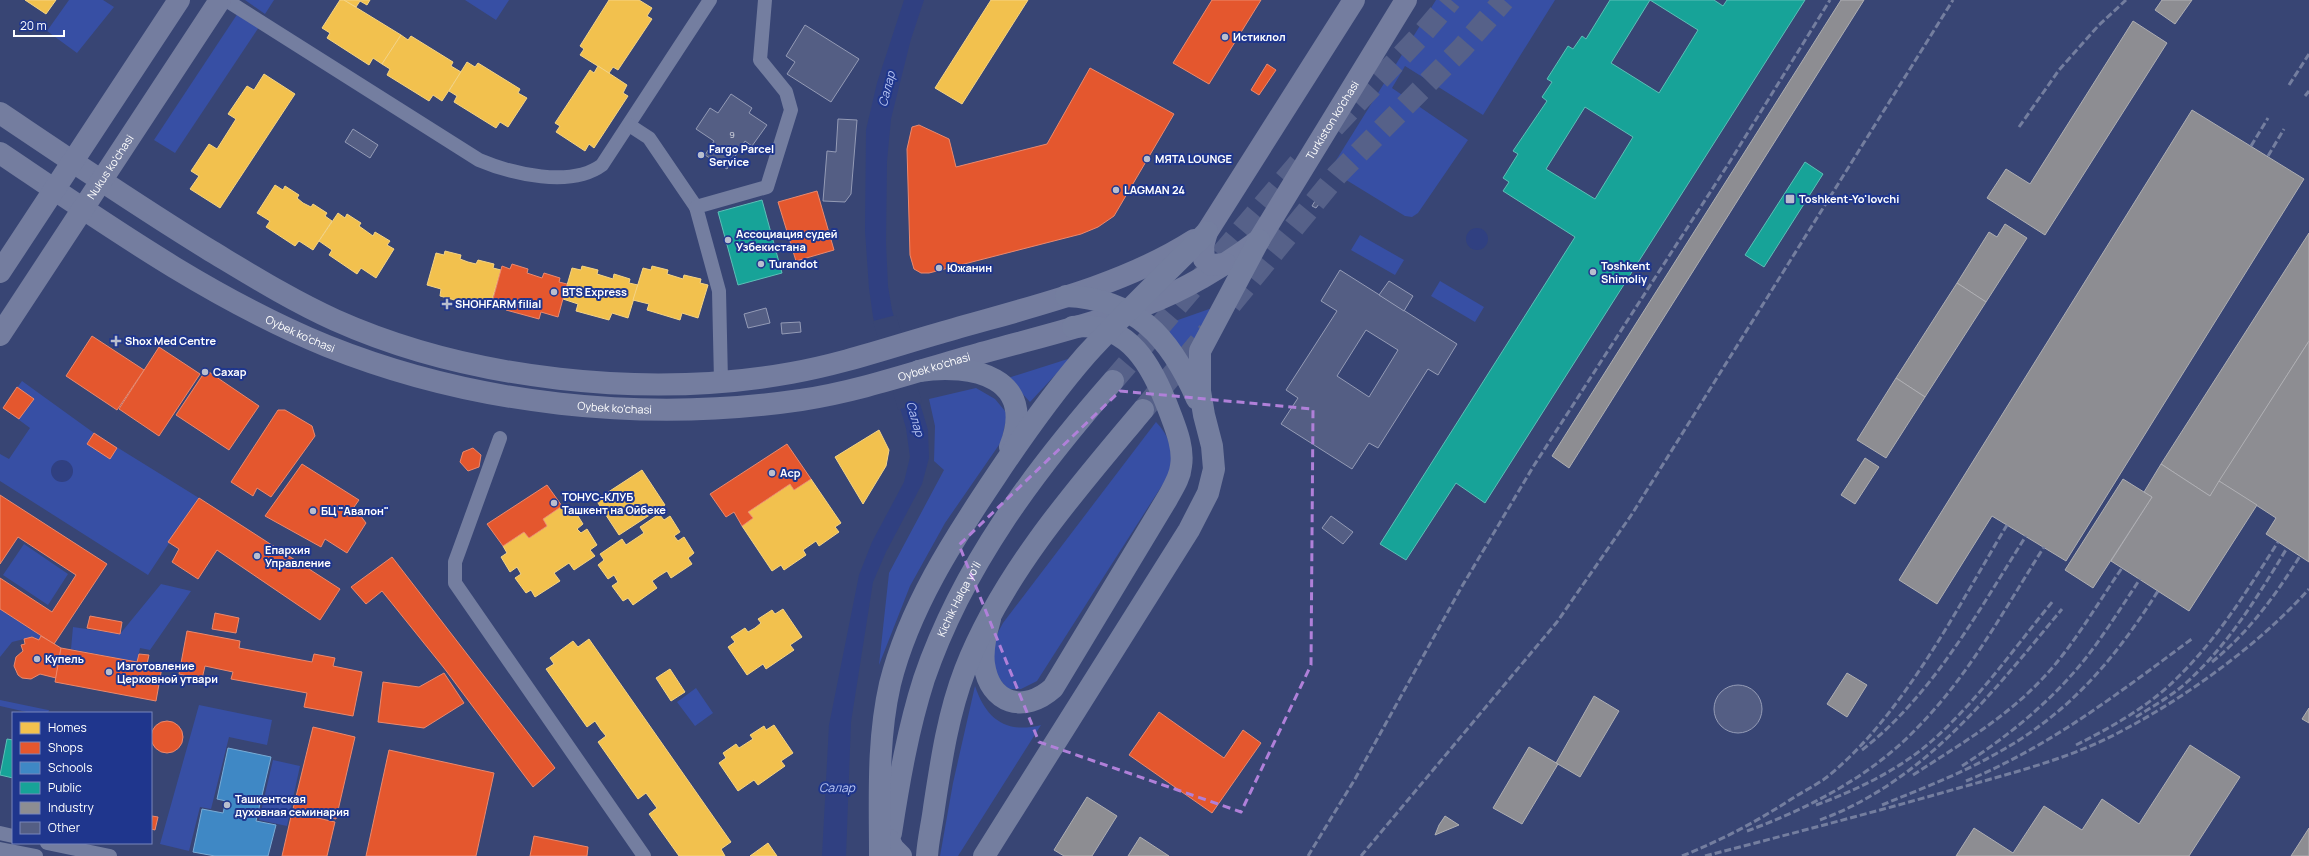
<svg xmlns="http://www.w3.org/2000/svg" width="2309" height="856" font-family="Manrope,sans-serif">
  <rect width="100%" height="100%" fill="#384574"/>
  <!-- green -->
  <g fill="#374fa4">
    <path d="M69,0H103L114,7L77,53L47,31Z"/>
    <path d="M245,0H274L265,14Z"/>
    <path d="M465,0H509L496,20Z"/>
    <path d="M1436,0H1555L1483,115L1405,66L1392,88L1468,140L1418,213L1412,217L1405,216L1330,170Z"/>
    <path d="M238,13L259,27L175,153L154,140Z"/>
    <path d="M1360,235L1404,260L1395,275L1351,250Z"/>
    <path d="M1440,281L1484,307L1475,322L1431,296Z"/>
    <path d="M1215,307L1192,365L1158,327Z"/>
    <path d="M1071,358L1030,402L1008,378Z"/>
    <path d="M22,381L94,433L199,498L148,575L0,481V454L9,459L30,428L3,408Z"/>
    <path d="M976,388L995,399L1005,411L1007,416L1001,442L945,523L910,586L879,665L889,573L944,470L934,461L935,426L929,399Z"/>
    <path d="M1156,422C1172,439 1172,450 1170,473L1037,681L1021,689H1008C985,664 987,651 1003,623Z"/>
    <path d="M24,544L68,574L48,605L3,575Z"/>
    <path d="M161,584L191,591L150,650L140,648L137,662L71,649L73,627L120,634Z"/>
    <path d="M0,609L41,636L39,640L32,637L12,642L0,657Z"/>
    <path d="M975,686C986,719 1006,734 1041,725L958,856H940L953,783Z"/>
    <path d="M696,688L713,713L695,726L677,702Z"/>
    <path d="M0,700L48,710H49L48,713H31L0,706Z"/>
    <path d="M199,705L272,720L267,745L229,737L211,809L200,807L189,851L160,844Z"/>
    <path d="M273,760L300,766L287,826L259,820Z"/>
  </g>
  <!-- water -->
  <g fill="#304081">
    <path d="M904,0H924L911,39L891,119L887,161L886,243L888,286L892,310L928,430L929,458L922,484L886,552L873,582L851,722L846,856H822L829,725L859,575L872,542L904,482L910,457L906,428L873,317L869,288L865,231L866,130L877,83Z"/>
    <circle cx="1477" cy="239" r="11"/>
    <circle cx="62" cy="471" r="11"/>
  </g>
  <!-- pier -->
  <path fill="#384574" d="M896,315L922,402L898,410L873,321Z"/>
  <!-- homes -->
  <g fill="#f2c14e" stroke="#f6d483">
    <path d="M25,0H56L46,14Z"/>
    <path d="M340,0H344L401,35L382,64L373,58L369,65L327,38L330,33L322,28Z"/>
    <path d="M344,0H370L367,5L360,1L356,7Z"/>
    <path d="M609,0H639L652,8L647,16L652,19L618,70L613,67L609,73L580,55L584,49L580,46Z"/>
    <path d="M991,0H1028L962,104L935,88Z"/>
    <path d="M401,35L408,40L411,36L453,62L451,66L461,72L442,101L433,95L429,101L387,75L390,69L382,64Z"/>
    <path d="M467,62L475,67L478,63L520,89L518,93L527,98L508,127L500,122L496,128L454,102L457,96L449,91Z"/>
    <path d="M598,66L627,85L623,93L628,96L594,148L589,144L585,151L556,132L560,126L555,123L590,70L594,73Z"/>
    <path d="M264,74L295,94L220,208L190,189L199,176L191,171L209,144L217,149L236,119L228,114L247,86L254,90Z"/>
    <path d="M275,185L283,190L285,186L299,195L297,198L303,203L311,207L313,204L327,213L325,216L332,221L313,250L299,241L295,246L266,227L270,221L257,213Z"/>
    <path d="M338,213L345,218L347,214L361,223L359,226L373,236L375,232L390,241L387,245L394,249L376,278L361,268L357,274L329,255L332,250L319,241Z"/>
    <path d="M445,251L461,255L460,259L468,262L476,264L478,260L494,264L493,268L501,270L491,303L475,299L473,305L440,296L441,289L427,285L436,253L444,255Z"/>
    <path d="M582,266L598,270L597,274L613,279L614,274L630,279L629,283L638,285L628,318L612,313L609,320L576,311L578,304L563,299L572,268L581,270Z"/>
    <path d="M652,266L668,270L667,274L683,279L684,275L701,279L700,283L708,285L698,318L682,313L680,320L647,310L649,304L633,300L643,268L651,270Z"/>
    <path d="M879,430L889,450L886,466L863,504L835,457Z"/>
    <path d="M642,470L665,505L619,535L596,500Z"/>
    <path d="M811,479L841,523L835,527L839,532L819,546L816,541L803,550L806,555L784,570L781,565L772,571L742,526L753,518L748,512L790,484L794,490Z"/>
    <path d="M562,506L566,512L573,508L583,524L577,529L581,533L587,529L597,545L590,550L595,556L574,570L569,563L554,573L560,581L535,597L531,590L526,593L515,578L521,574L517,567L510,572L501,557L507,553L503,546L524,532L529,538L547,526L543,519Z"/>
    <path d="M659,514L664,520L670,516L680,532L674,536L678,541L684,537L694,553L688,558L692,564L671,578L667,571L659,576L652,581L657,588L633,605L628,598L623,601L612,586L618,582L614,575L608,579L598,565L604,560L600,554L622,539L626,545L644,533L640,527Z"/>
    <path d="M783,609L802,637L790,645L794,650L766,669L763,664L747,675L728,647L735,642L731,637L745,628L748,632L755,628L761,623L758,619L772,610L775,614Z"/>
    <path d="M589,639L731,842L721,849L725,856H679L649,814L657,808L646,793L638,799L598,742L606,736L601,730L595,721L587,727L546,669L554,664L550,658L573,641L578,647Z"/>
    <path d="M670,669L685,692L671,701L656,678Z"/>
    <path d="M774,725L793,753L781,761L785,766L758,785L754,780L738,791L719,763L726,758L723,753L736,744L739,748L753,739L750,735L764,726L766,730Z"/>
    <path d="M768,843L777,856H750Z"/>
  </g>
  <!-- shops -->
  <g fill="#e4572e" stroke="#ec896d">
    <path d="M1212,0H1261L1209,84L1173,63Z"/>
    <path d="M1267,64L1276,70L1259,95L1251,90Z"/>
    <path d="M1090,68L1174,114L1114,216L1098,227L1081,234L929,273H921L914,269L910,255L907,149L912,127L919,125L949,139L956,167L1047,144Z"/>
    <path d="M817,191L834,250L796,261L778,202Z"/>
    <path d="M512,264L528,269L527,273L542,278L544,273L560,278L559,282L567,284L558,317L541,312L539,319L506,310L508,303L493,299L502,266L510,269Z"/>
    <path d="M92,336L144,370L117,410L66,376Z"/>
    <path d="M159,347L200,374L159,436L119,409Z"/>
    <path d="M206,370L259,406L229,450L176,415Z"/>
    <path d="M17,387L34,399L19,419L3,408Z"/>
    <path d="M278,410H285L312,426L315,436L271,497L257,488L253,496L231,482Z"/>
    <path d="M94,433L117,448L110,459L87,444Z"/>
    <path d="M787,444L811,479L794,490L790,484L748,512L753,518L742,526L734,512L726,517L710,494Z"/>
    <path d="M473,448L481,455L479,467L468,471L460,462L463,452Z"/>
    <path d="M302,464L359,500L354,507L366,523L347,553L325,539L321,547L265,516Z"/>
    <path d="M547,485L562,506L543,519L547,526L529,538L524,532L503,546L487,524Z"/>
    <path d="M0,495L107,564L54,644L0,609V578L52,612L76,575L18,537L0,564Z"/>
    <path d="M199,498L340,589L320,620L217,550L198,579L172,562L179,549L168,542Z"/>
    <path d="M392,557L555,768L533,787L444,668L382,591L366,604L351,587Z"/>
    <path d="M215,613L239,618L236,633L212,629Z"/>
    <path d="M90,616L122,622L120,634L87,628Z"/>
    <path d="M187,631L240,641L239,648L312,662L314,654L335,658L333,666L362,672L353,716L304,707L307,693L231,679L233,672L205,666L202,679L179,674Z"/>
    <path d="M41,636L61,648L56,678L40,674L31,679L22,678L18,675L14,666L16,657L23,651L21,645L25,644L24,639L32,637L39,640Z"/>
    <path d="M61,648L137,662L139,654L149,655L147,664L162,667L156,701L55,682Z"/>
    <path d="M444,673L464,703L424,728L378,722L383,682L419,687Z"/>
    <path d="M1159,712L1224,758L1243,730L1261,743L1212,813L1129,755Z"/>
    <circle cx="167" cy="737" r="16"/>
    <path d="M313,727L355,737L336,819L293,809Z"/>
    <path d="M389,750L494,773L476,856H366Z"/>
    <path d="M292,812L335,822L327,856H282Z"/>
    <path d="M152,816L158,817L155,830L151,829Z"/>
    <path d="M534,836L588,847L587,856H530Z"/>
  </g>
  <!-- schools -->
  <path fill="#3f88c5" stroke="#79acd6" d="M228,748L271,757L256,821L276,825L268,856H215L193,852L202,809L223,813L226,801L217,799Z"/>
  <!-- public -->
  <g fill="#17a398" stroke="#5dbfb7" fill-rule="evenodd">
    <path d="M1610,0H1714L1723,6L1727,0H1805L1485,503L1456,483L1406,560L1380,544L1575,237L1503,191L1509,182L1503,178L1518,154L1513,151L1547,101L1542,97L1552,82L1547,79L1568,46L1573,49L1582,36L1586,39ZM1650,0L1698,30L1659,93L1611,63ZM1585,107L1633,137L1595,199L1546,169Z"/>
    <path d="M1805,162L1823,174L1764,267L1745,255Z"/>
    <path d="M762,200L782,273L738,285L718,212Z"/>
    <path d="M7,739L13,740V778L0,775Z"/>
  </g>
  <!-- industry -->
  <g fill="#8d8d92" stroke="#afafb3">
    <path d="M1841,0H1864L1569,468L1552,456Z"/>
    <path d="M2162,0H2192L2175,24L2155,10Z"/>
    <path d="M2133,21L2167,43L2045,235L1987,198L2006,169L2030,184Z"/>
    <path d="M2192,110L2304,179L2066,561L1992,516L1937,604L1899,580Z"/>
    <path d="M2005,224L2027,238L1986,302L1957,283L1989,232L1997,237Z"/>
    <path d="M2309,233V341L2210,496L2161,464Z"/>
    <path d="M1957,283L1986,302L1925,397L1896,378Z"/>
    <path d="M2309,341V562L2266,534L2276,518L2219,481Z"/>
    <path d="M1896,378L1925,397L1886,458L1857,440Z"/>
    <path d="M1865,458L1879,467L1855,504L1841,495Z"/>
    <path d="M2161,464L2210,496L2219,481L2257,505L2189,611L2111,561L2152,497L2144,492Z"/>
    <path d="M2123,479L2152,497L2093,588L2065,570Z"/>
    <path d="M1847,673L1867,685L1847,717L1827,704Z"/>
    <path d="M1594,696L1619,711L1580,777L1556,763Z"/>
    <path d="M2309,708V723L2302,719Z"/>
    <path d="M2190,745L2240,777L2189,856H1956L1974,828L2013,853L2044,806L2082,830L2102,799L2139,824Z"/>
    <path d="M1529,747L1558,764L1522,824L1493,808Z"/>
    <path d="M1087,797L1117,816L1092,856H1064L1054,850Z"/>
    <path d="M1445,816L1459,825L1435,835L1439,825Z"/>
    <path d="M2309,828V856H2291Z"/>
    <path d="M1140,837L1169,856H1128Z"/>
  </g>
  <!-- building -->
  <g fill="#545e84" stroke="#949bb6" fill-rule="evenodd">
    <path d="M805,25L859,59L831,102L787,74L795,62L786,56Z"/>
    <path d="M731,94L752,108L749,113L767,125L752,146L745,141L727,169L705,155L714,141L696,129L710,108L718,113Z"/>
    <path d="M838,119L857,120L851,194L845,202L823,201L827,151L836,152Z"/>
    <path d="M353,129L378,145L370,158L345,142Z"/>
    <path d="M1315,201L1319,204L1316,208L1312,206Z"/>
    <path d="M1340,270L1457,344L1438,375L1428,369L1378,448L1369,443L1352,469L1281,424L1298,398L1286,390L1337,311L1321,301ZM1366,330L1398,350L1369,397L1337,376Z"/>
    <path d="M1389,281L1413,296L1404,311L1379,295Z"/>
    <path d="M766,308L770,323L748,328L744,314Z"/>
    <path d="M800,322L801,332L782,334L781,323Z"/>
    <path d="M1331,516L1353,532L1343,544L1322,528Z"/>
    <circle cx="1738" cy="709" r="24"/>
  </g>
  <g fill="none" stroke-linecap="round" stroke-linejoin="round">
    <!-- trunk-tunnel -->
    <g stroke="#566189" stroke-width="22" stroke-dasharray="22 11" stroke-linecap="butt">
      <path d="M1334,127L1423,33L1451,0"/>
      <path d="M1231,304L1337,175L1462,48L1504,0"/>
      <path d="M1113,381L1300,162"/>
      <path d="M1143,410L1208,332"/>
    </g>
    <!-- minor -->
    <g stroke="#747ea0" stroke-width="14">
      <path d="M226,0L479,160C512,174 571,188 602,165L710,0"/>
      <path d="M629,125L649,138L696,207"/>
      <path d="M721,381L719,291L696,207L767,187L791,110L786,92L760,60L765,0"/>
      <path d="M500,438L455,562V583L644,856"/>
      <path d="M0,833L13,836"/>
      <path d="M47,843L110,856"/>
      <path d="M0,849L36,856"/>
    </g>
    <!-- primary -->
    <g stroke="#747d9f" stroke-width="22">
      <path d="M0,113C70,160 139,207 211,251C251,275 291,300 335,320C469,380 647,399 791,373C842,364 891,347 940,333C1025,308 1119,288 1194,240"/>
      <path id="s1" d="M0,153C104,223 210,298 327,346C474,405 644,423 801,400C861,391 920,370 978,354C1028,340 1079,328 1128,311C1175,296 1219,270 1259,240L1406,0"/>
      <path d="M1226,264L1211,265L1204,259L1203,246L1207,232L1354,0"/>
      <path d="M0,272L179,0"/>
      <path id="s2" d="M0,335L220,0"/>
    </g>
    <!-- trunk -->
    <g stroke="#747e9f" stroke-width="22">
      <path d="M1066,296C1136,299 1170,337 1197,399"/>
      <path d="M919,371C972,363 1038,377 1010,447"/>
      <path d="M990,619C986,633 982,649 984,664C990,704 1024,714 1053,688L1167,499C1173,488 1180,478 1181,466C1184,448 1176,429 1170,413C1153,367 1129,320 1073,327"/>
      <path id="s3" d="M891,833C899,781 908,729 924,679C963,565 1035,470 1113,381"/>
      <path d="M889,840L893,848L901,856"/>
      <path d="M880,856C880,798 877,741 890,684C909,608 953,540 996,476C1024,434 1053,393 1086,355C1125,312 1167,273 1207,232"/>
      <path d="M927,856C928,840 932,824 934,808C941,762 948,714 965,670C1002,574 1078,487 1143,410"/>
      <path d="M984,856L1189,530L1208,493L1214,469L1212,446L1204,415L1200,391V351L1259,240"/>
    </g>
    <!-- rail -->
    <g stroke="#747e9f" stroke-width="3" stroke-dasharray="7 3" stroke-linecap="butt">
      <path d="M2289,85L2309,54"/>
      <path d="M2305,96L2309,91"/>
      <path d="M2019,127L2059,70L2099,25L2126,0"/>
      <path d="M2251,146L2268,118"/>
      <path d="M2268,156L2284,129"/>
      <path d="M2212,662C2249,632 2275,596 2300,556"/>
      <path d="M2136,717C2153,706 2172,696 2187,682C2229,644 2258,596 2287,548"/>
      <path d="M2076,745C2112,727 2151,705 2179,676C2219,637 2248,589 2278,542"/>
      <path d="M1862,750C1934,694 1978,611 2026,536"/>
      <path d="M1962,766C2010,735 2057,697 2092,650C2109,627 2124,603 2140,579"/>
      <path d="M1913,775C1959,745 2006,718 2044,677C2074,645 2097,604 2122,568"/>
      <path d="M1966,781C2051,746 2120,692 2193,638"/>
      <path d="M1816,805C1857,790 1901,769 1934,739C1979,699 2015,647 2053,601"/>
      <path d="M1882,805C1918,790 1956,776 1990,757C2066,717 2113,662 2158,591"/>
      <path d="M1820,820C1925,781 1993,692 2062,609"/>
      <path d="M1747,831C1810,808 1873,775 1919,726C1970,674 2005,608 2044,547"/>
      <path d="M1308,856L1355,779L1461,588L1533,467L1729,163L1830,0"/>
      <path d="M1361,856L1557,622L1632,514L1953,0"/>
      <path d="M1682,856C1724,839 1758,821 1796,796C1806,790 1818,784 1827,777C1903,716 1957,608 2007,525"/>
      <path d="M1705,856C1790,834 1875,812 1959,788C2008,774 2060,761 2106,739C2177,704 2256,648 2309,589"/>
    </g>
  </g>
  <!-- marked area -->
  <path fill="none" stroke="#b080d9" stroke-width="3" stroke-dasharray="8 5" stroke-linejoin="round" d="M1120,391L1313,409L1311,665L1241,812L1039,742L959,545Z"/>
  <!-- markers -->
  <g fill="#b9bece" stroke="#1f368d" stroke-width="1.5">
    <circle cx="1225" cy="37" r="4"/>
    <circle cx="701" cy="155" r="4"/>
    <circle cx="1147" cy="159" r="4"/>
    <circle cx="1116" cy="190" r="4"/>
    <rect x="1785" y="194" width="10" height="10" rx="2"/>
    <circle cx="728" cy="240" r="4"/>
    <circle cx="761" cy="264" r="4"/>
    <circle cx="939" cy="268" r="4"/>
    <circle cx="1593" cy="272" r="4"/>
    <circle cx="554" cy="292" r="4"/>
    <path d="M445 298h4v4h4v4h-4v4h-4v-4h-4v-4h4z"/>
    <path d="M114 335h4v4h4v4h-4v4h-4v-4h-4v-4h4z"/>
    <circle cx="205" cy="372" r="4"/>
    <circle cx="772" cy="473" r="4"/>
    <circle cx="554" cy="503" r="4"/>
    <circle cx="313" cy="511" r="4"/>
    <circle cx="257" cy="556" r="4"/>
    <circle cx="37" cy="659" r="4"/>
    <circle cx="109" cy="672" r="4"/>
    <circle cx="227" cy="805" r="4"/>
  </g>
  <g text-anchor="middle" stroke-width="4" stroke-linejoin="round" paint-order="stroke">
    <!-- number labels -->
    <g font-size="9" fill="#d4d7e0">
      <text x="732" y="138">9</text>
    </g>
    <!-- poi labels -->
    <g font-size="11" font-weight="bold" fill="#fff" stroke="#1f368d" text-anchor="start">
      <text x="1233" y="41">Истиклол</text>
      <text x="709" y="153">Fargo Parcel<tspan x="709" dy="13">Service</tspan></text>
      <text x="1155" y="163">МЯТА LOUNGE</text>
      <text x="1124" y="194">LAGMAN 24</text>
      <text x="1799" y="203">Toshkent-Yo'lovchi</text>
      <text x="736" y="238">Ассоциация судей<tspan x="736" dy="13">Узбекистана</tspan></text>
      <text x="769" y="268">Turandot</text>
      <text x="1601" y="270">Toshkent<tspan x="1601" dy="13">Shimoliy</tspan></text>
      <text x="947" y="272">Южанин</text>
      <text x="562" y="296">BTS Express</text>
      <text x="455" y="308">SHOHFARM filial</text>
      <text x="125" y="345">Shox Med Centre</text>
      <text x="213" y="376">Сахар</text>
      <text x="780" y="477">Аср</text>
      <text x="562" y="501">ТОНУС-КЛУБ<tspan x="562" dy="13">Ташкент на Ойбеке</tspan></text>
      <text x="321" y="515">БЦ "Авалон"</text>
      <text x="265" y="554">Епархия<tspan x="265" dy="13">Управление</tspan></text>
      <text x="45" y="663">Купель</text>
      <text x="117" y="670">Изготовление<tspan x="117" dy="13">Церковной утвари</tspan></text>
      <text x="235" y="803">Ташкентская<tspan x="235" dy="13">духовная семинария</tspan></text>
    </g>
    <!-- street labels -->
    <g font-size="11" fill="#fff" stroke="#1f368d">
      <text dy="4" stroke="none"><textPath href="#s1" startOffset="1492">Turkiston ko'chasi</textPath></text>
      <text dy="4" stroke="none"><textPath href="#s2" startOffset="201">Nukus ko'chasi</textPath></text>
      <text dy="4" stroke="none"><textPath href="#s1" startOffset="351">Oybek ko'chasi</textPath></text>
      <text dy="4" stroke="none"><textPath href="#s1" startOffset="1000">Oybek ko'chasi</textPath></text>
      <text dy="4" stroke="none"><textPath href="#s1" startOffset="676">Oybek ko'chasi</textPath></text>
      <text dy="4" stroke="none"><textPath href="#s3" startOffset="245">Kichik Halqa yo'li</textPath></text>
    </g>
    <!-- water labels -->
    <g font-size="12" font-style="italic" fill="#b9c6f3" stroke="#1f368d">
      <text transform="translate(887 89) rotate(-76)" y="4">Салар</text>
      <text transform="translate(915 419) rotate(74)" y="4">Салар</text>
      <text x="837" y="792">Салар</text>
    </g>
  </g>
  <!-- legend -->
  <rect x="12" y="712" width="140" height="132" fill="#1f368d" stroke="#7986bb"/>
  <rect x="20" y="722" width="20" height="12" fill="#f2c14e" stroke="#7986bb"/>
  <text x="48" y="732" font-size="12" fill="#ffffff">Homes</text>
  <rect x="20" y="742" width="20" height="12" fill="#e4572e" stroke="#7986bb"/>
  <text x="48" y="752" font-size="12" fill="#ffffff">Shops</text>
  <rect x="20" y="762" width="20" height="12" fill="#3f88c5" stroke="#7986bb"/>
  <text x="48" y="772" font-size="12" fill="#ffffff">Schools</text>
  <rect x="20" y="782" width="20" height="12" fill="#17a398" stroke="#7986bb"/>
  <text x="48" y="792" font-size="12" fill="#ffffff">Public</text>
  <rect x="20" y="802" width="20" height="12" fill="#8d8d92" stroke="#7986bb"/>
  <text x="48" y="812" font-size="12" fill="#ffffff">Industry</text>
  <rect x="20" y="822" width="20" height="12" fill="#545e84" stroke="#7986bb"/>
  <text x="48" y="832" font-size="12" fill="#ffffff">Other</text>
  <!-- scale -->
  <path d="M14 30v6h50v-6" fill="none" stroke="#ffffff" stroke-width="2"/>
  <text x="20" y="30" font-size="12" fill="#ffffff" stroke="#1f368d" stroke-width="3" paint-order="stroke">20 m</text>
</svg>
